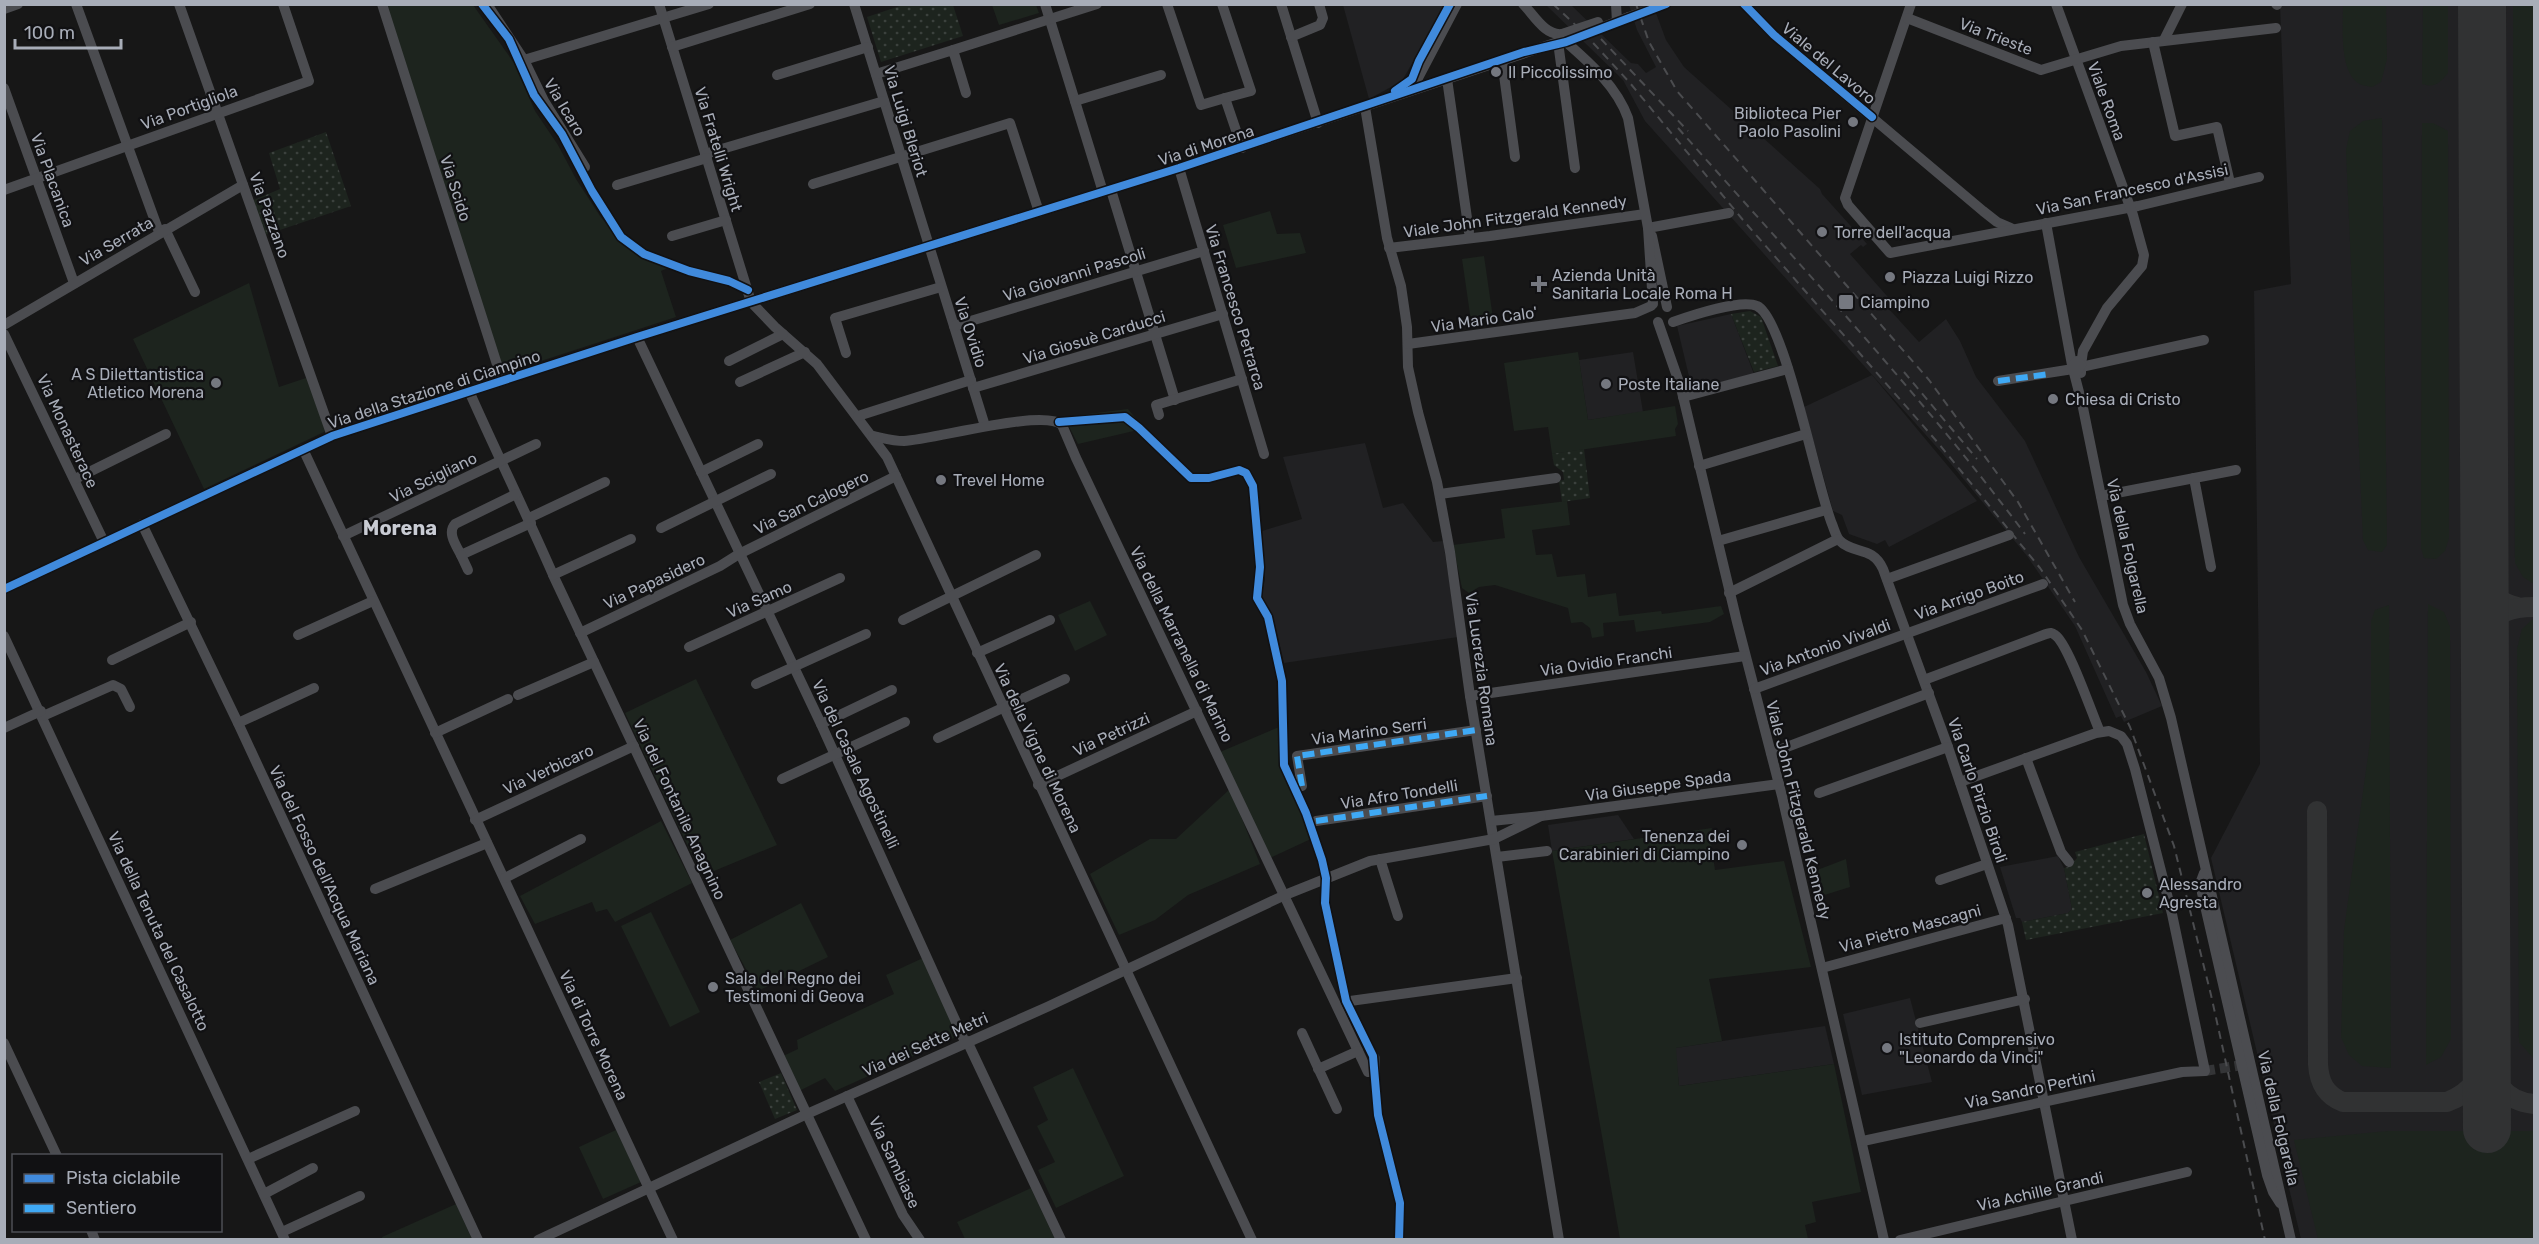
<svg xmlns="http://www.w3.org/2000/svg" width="2539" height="1244" font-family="Rubik,sans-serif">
  <defs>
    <pattern id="park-dots" width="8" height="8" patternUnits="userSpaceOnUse" patternTransform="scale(1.5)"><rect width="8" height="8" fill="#1d241e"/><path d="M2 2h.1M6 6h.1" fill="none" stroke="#3b413d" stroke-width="1.8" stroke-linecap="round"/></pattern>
  </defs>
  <rect width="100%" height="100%" fill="#171717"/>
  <!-- built -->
  <g fill="#212123">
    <path d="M1343,5V4L1445,5L1402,81L1369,99Z"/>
    <path d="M1546,5H1571L1631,63L1638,64L1646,73L1656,67L1637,30L1629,5H1653L1666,40L1684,67L1820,189L1822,194L1867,244L1863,247L1861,245L1850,254L1894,304L1889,309L1919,342L1946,319L1960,341L1976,377L2025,441L2079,557L2146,672L2162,706L2124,722L2121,716L2116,718L2075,626L2027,556L1942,453L1645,121L1623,80Z"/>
    <path d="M2280,5H2534V1239H2301L2211,858L2260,764L2254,291L2291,284Z"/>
    <path d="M1731,314L1754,374L1692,389L1677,326Z"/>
    <path d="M1633,352L1643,412L1588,420L1579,360Z"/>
    <path d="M1872,375L1977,501L1889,547L1885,540L1877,544L1849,534L1842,515L1833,511L1804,407Z"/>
    <path d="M1365,443L1383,508L1403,503L1433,542L1443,541L1458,637L1284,663L1273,617L1261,600L1265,579L1262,531L1302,519L1283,457Z"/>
    <path d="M1618,815L1634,839L1552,851L1548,825Z"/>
    <path d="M2058,856L2064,868L2072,909L2068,913L2022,922L2020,918H2016L2000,867Z"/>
    <path d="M1910,998L1932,1082L1862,1095L1843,1014Z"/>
    <path d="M1825,1026L1834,1064L1679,1086L1675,1048Z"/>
  </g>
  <!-- grass -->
  <g fill="#1d241e">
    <path d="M385,5H473L514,63L535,111L558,145L576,179L600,216L623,244L642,257L668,268L661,271L676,317L504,373Z"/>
    <path d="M992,5H1036L1039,13L999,25Z"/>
    <path d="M2343,5H2386L2387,59L2381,82L2372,87C2368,86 2362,86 2358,83C2339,70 2343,25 2343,5Z"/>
    <path d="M2423,5H2448V73C2440,83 2435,88 2422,84Z"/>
    <path d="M2513,5H2534V584L2523,577L2515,563Z"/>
    <path d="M2382,118L2387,545L2382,552L2368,550L2363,540L2346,150L2350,131L2363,121Z"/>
    <path d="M2422,123H2433L2448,131L2449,538L2445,551L2436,559L2424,558L2421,548Z"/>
    <path d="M1270,211L1277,234L1300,233L1306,253L1236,268L1223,225Z"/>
    <path d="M1484,256L1493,318L1471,321L1462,259Z"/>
    <path d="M249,283L279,387L306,378L326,431L204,489L133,339Z"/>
    <path d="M1578,352L1588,420L1675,406L1678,424L1675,429L1676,436L1552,454L1548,427L1514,431L1504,363Z"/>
    <path d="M1128,409L1141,425L1138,430L1078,444L1064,417Z"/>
    <path d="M1567,501L1570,525L1532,530L1536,555L1552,554L1557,577L1585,574L1588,597L1616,593L1619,616L1661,611L1662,614L1721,606L1724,614L1710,622L1636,632L1634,620L1603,623L1604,636L1592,638L1590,628L1582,622L1571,623L1568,608L1495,585L1479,587L1469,593L1462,588L1453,545L1505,538L1501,509Z"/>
    <path d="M1090,601L1107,635L1075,651L1058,615Z"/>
    <path d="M2428,604L2444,612L2450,627L2451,1039L2441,1057L2426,1065Z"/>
    <path d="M2389,605L2391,1068L2362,1066L2349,1055L2341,1037L2344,930L2371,734V621L2375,610Z"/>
    <path d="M2534,618V1059L2519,1042L2517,649L2522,629Z"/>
    <path d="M696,679L777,845L702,876L625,713Z"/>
    <path d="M1279,727V761L1285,780L1313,838L1270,858L1220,752Z"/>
    <path d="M1230,789L1260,864L1188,895L1155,920L1119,935L1090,874L1150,839H1176Z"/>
    <path d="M661,821L692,883L615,922L607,909L596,912L592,902L535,924L520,896Z"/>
    <path d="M1712,828L1710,835L1715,870L1784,861L1811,967L1709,979L1722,1041L1676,1048L1679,1086L1834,1064L1861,1192L1812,1202L1816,1222L1805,1225L1808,1239H1620L1552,851Z"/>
    <path d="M1846,859L1850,887L1818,897L1812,872Z"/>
    <path d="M801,903L828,957L758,991L730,940Z"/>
    <path d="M651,912L700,1012L670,1027L621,926Z"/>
    <path d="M923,958L958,1036L835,1091L825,1078L799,1091L783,1056L798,1049L797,1040L894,994L886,975Z"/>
    <path d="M1073,1068L1124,1176L1056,1208L1038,1170L1055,1162L1037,1126L1048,1120L1033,1087Z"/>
    <path d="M616,1130L641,1182L603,1199L579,1147Z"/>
    <path d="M2388,1131H2534V1239H2318L2294,1140Z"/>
    <path d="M1031,1188L1055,1239H965L957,1222Z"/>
    <path d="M456,1204L472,1239L383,1240L382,1237Z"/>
  </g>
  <!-- park -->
  <g fill="url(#park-dots)">
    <path d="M906,4L953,5L963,36L881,62L867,17Z"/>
    <path d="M326,132L351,206L262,236L249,202L280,189L269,153Z"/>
    <path d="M1750,311L1761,317L1778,366L1754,372L1731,314Z"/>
    <path d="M1584,449L1590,498L1562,502L1559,481L1564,480L1563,472L1554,465L1552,454Z"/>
    <path d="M2144,834L2163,913L2026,940L2022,922L2068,913L2072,909L2064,868L2069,867L2077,858L2075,852Z"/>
    <path d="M781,1073L797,1110L775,1119L759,1082Z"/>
  </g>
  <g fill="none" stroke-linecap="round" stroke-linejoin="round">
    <!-- stream -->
    <path stroke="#2a3239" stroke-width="2" d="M1326,887L1334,952L1346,1001L1354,1019L1379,1057V1112L1392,1155V1168L1402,1202L1401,1240"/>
    <!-- taxiway -->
    <g stroke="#313233" stroke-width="20">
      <path d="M2485,577C2490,595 2499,602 2517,607"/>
      <path d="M2485,633C2494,611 2513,607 2534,607"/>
      <path d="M2317,811L2318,1064C2319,1082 2325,1095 2343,1102H2447C2475,1091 2482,1075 2487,1047"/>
      <path d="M2487,1052C2492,1080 2503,1101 2534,1104"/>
    </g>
    <!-- runway -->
    <path stroke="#313233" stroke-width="48" d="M2482,4L2487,1129"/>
    <!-- minor-tunnel -->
    <path stroke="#343537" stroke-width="10" stroke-dasharray="10 5" stroke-linecap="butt" d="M2205,1071L2242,1065"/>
    <!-- minor -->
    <g stroke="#4b4c50" stroke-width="10">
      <path d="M76,4L159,232"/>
      <path d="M179,4L332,436"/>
      <path d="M382,4L502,380"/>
      <path d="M487,4L524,60L709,4"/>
      <path d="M659,4L751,302L775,327L817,364L887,457L1252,1240"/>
      <path d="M854,4L985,426"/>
      <path d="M1045,4L1103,192"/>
      <path d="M1167,4L1201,105L1225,98L1242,148"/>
      <path d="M1222,4L1251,91L1225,98"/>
      <path d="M1281,4L1318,123"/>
      <path d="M1523,4C1534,15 1545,36 1562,34"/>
      <path d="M1616,4L1617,22"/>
      <path d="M1744,4L1774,35L1983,211L1997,222L2011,228"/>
      <path d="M1911,4L1845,198L1848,205L1890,253L2138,206L2259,177"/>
      <path d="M2056,4L2133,215L2144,255L2142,266L2107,308L2083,351L2081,365"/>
      <path d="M2276,4L2277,5"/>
      <path d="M4,9L18,4"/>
      <path d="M1907,18L2041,70L2121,46L2276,28"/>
      <path d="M1601,28L1629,17"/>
      <path d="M1291,37L1320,25L1323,18L1319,4"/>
      <path d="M2164,40L2182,4"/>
      <path d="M1558,42L1575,168"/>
      <path d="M2153,42L2175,136L2217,127L2230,183"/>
      <path d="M672,47L810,4"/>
      <path d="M953,50L1097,4"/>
      <path d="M524,60L544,101L585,167"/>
      <path d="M1502,60L1515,157"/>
      <path d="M876,74L953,50L966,93"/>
      <path d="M777,75L868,47"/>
      <path d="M1447,79L1469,232"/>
      <path d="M4,88L74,283"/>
      <path d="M1406,92L1417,80L1457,4"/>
      <path d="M1075,101L1161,75"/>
      <path d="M1365,107L1387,238L1401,286L1407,327L1408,367L1418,412L1437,482L1450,552L1470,696L1559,1240"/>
      <path d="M705,154L884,101"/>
      <path d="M1179,168L1264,454"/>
      <path d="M813,184L1010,123L1039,212"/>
      <path d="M617,185L707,158"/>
      <path d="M4,190L309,81L283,4"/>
      <path d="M1111,190L1175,400"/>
      <path d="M2046,223L2072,365"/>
      <path d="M1648,228L1729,213"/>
      <path d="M165,229L195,292"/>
      <path d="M672,236L726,220"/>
      <path d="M1652,236L1667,307"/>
      <path d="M1389,248L1490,236L1645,214"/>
      <path d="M1658,322L1681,388L1737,622L1782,796L1884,1240"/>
      <path d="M1673,322C1690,316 1741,299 1757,306C1784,317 1817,488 1832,524C1834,529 1836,536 1839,540C1853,555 1872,545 1883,569L1948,747L2008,925L2072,1240"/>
      <path d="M4,325L243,185"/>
      <path d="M954,326L1204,251"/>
      <path d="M4,334L104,542"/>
      <path d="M637,337L821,724L965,1042"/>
      <path d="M1408,344L1635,313L1651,306"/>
      <path d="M846,353L835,318L941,287"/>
      <path d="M729,361L783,334"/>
      <path d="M2081,373V367L2204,340"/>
      <path d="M1998,381L2073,369L2077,371L2081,365L2077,361L2072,366L2073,369L2080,396L2081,398L2123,605L2130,624L2159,678L2171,718L2291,1240"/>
      <path d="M740,382L805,352"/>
      <path d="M973,388L1223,314"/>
      <path d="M469,391C497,454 527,515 554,577L866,1240"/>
      <path d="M1683,397L1788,369"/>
      <path d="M1159,415L1156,405L1242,379"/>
      <path d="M858,416L971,380"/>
      <path d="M873,436C883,438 893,441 904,441C933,440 1044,408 1062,425L1076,458L1368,1072"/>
      <path d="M303,449L673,1240"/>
      <path d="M1699,466L1806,434"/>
      <path d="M701,472L758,444"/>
      <path d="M2194,478L2211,567"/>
      <path d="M75,479L166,434"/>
      <path d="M516,494L455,524C447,533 456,545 461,555L531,523"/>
      <path d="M1440,494L1556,478"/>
      <path d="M2101,496L2236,470"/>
      <path d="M529,518L605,482"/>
      <path d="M142,524L238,723L478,1240"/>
      <path d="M661,528L771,474"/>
      <path d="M343,536L536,444"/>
      <path d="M1718,541L1826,510"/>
      <path d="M461,555L468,570"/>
      <path d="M553,575L631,539"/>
      <path d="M1887,579L2009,535"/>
      <path d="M4,589L332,436L637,337L1179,168L1558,42H1566C1590,63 1617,87 1628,118L1648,228L1653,304"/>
      <path d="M1729,593L1838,539"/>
      <path d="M903,620L1036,555"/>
      <path d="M580,633L720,566L739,554L896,476"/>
      <path d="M298,635L373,601"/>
      <path d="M4,636L285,1240"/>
      <path d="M689,647L840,578"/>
      <path d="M977,653L1050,620"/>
      <path d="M112,660L191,622"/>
      <path d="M1924,680L2046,634C2050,633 2051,632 2055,635C2068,643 2092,714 2100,732"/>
      <path d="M756,684L866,634"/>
      <path d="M1754,689L2043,584"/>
      <path d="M518,695L594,662"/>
      <path d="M1470,696L1745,656"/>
      <path d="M43,716L113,685L121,689L130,707"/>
      <path d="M238,723L314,688"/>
      <path d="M821,724L892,690"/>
      <path d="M4,728L41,711"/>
      <path d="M435,733L508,699"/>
      <path d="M938,738L1065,679"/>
      <path d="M1771,753L1929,693"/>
      <path d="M2026,758L2061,852L2069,862"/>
      <path d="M782,779L905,722"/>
      <path d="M1038,785L1197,711"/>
      <path d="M1302,786L1297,756L1476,730"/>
      <path d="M1819,793L1948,747"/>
      <path d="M475,820L634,746"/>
      <path d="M1316,821L1487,796"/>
      <path d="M1491,821L1541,816L1779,784"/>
      <path d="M1497,857L1547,851"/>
      <path d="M1380,859L1398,916"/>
      <path d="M2204,873L2201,881L2202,893L2267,1175L2273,1192L2280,1203"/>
      <path d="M505,878L581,839"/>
      <path d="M1940,880L1987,864"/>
      <path d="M375,889L487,843"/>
      <path d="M1822,968L2006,918"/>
      <path d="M1350,1001L1517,978"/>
      <path d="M1920,1023L2025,999"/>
      <path d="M1302,1033L1337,1109"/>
      <path d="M967,1041L1061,1240"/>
      <path d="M4,1043L57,1156"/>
      <path d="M1318,1069L1358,1051"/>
      <path d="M847,1096L903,1215L920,1240"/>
      <path d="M1863,1141L2182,1072L2205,1071L2172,914L2135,769L2127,744L2121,736L2109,731L2096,733L1960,782"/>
      <path d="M248,1159L355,1111"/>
      <path d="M264,1194L313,1168"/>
      <path d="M91,1230L95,1240"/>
      <path d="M282,1232L360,1196"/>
      <path d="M538,1240L807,1114L1047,1007L1285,895L1370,861L1494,839L1541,816"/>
      <path d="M1900,1240L2187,1172"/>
    </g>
    <!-- rail -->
    <g stroke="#4b4c4f" stroke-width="2" stroke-dasharray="8 6" stroke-linecap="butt">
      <path d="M1553,4L1584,33L1630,83L1743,220L1939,444L2040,568L2082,630L2130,727L2174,846L2211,995L2265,1240"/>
      <path d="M1636,4L1649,42L1677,91L1929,380L2018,502L2075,602"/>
      <path d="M1601,39L1688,131"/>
      <path d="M1678,128C1796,261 1919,392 2025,534"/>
      <path d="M1904,372L1977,459"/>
    </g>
    <!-- minor-bridge -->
    <g stroke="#4b4c50" stroke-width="10">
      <path d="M1629,17L1661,6"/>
      <path d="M1562,34L1598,22"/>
      <path d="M1566,42L1601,28"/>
    </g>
    <!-- quiet -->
    <g stroke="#3fa9f5" stroke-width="6" stroke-dasharray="12 6" stroke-linecap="butt">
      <path d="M1998,381L2049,374"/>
      <path d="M1302,786L1297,756L1476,730"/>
      <path d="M1316,821L1487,796"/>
    </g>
    <!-- cycleway casing -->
    <g stroke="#111113" stroke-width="11">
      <g id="cycleway">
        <path d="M482,4L509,39L534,95L562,134L592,191L621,237L644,254L689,271L729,281L748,290"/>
        <path d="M1744,4L1774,35L1872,117"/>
        <path d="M1395,91L1412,79L1419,61L1450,4"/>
        <path d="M1059,422L1125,417L1139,428L1191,478H1209L1239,470L1246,473L1253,486L1260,567L1257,598L1268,617L1282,681L1284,765L1306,813L1322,860L1326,878L1325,903L1346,1001L1373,1056L1378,1115L1400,1203L1399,1240"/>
        <path d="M4,589L332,436L637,337L1179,168L1524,52L1566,42L1666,4"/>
      </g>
    </g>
    <!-- cycleway -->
    <use href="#cycleway" stroke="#408adc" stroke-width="8"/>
  </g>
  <!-- markers -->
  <g fill="#757880" stroke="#111113" stroke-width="2">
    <circle cx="1496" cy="72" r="6"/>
    <circle cx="1853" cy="122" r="6"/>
    <circle cx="1822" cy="232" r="6"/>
    <circle cx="1890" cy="277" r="6"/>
    <path d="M1536 275h6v6h6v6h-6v6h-6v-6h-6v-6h6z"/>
    <rect x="1838" y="294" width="16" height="16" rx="3"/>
    <circle cx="216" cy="383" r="6"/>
    <circle cx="1606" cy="384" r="6"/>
    <circle cx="2053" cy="399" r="6"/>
    <circle cx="941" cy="480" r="6"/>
    <circle cx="1742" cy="845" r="6"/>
    <circle cx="2147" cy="893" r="6"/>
    <circle cx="713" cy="987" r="6"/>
    <circle cx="1887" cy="1048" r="6"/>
  </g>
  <g text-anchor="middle" stroke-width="4.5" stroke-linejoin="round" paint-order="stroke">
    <!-- street labels -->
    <g font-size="16" fill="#a8adb8" stroke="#111113">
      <text transform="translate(1996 36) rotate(21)" y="6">Via Trieste</text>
      <text transform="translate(1829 63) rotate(40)" y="6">Viale del Lavoro</text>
      <text transform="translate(2107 101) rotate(70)" y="6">Viale Roma</text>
      <text transform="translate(189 107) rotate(-20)" y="6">Via Portigliola</text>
      <text transform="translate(565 107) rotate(59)" y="6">Via Icaro</text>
      <text transform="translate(906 121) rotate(73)" y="6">Via Luigi Bleriot</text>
      <text transform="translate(1206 145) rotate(-18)" y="6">Via di Morena</text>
      <text transform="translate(719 149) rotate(73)" y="6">Via Fratelli Wright</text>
      <text transform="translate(53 180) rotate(70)" y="6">Via Placanica</text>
      <text transform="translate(456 188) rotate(72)" y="6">Via Scido</text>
      <text transform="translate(2132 189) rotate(-12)" y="6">Via San Francesco d'Assisi</text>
      <text transform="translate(270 215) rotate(70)" y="6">Via Pazzano</text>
      <text transform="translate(1515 216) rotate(-8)" y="6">Viale John Fitzgerald Kennedy</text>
      <text transform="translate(116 241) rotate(-30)" y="6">Via Serrata</text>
      <text transform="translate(1074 274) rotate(-17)" y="6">Via Giovanni Pascoli</text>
      <text transform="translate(1236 307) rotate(73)" y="6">Via Francesco Petrarca</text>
      <text transform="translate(1484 319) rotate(-8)" y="6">Via Mario Calo'</text>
      <text transform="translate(971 332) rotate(72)" y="6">Via Ovidio</text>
      <text transform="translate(1094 337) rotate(-17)" y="6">Via Giosuè Carducci</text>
      <text transform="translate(434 389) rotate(-18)" y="6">Via della Stazione di Ciampino</text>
      <text transform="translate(68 431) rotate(65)" y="6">Via Monasterace</text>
      <text transform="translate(433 477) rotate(-26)" y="6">Via Scigliano</text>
      <text transform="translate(811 502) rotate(-26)" y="6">Via San Calogero</text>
      <text transform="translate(2128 546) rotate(77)" y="6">Via della Folgarella</text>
      <text transform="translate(654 581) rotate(-25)" y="6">Via Papasidero</text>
      <text transform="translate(1969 595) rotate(-20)" y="6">Via Arrigo Boito</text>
      <text transform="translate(759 599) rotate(-24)" y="6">Via Samo</text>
      <text transform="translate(1182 644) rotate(64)" y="6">Via della Marranella di Marino</text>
      <text transform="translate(1825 647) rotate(-20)" y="6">Via Antonio Vivaldi</text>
      <text transform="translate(1606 661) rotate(-8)" y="6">Via Ovidio Franchi</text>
      <text transform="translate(1482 669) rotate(82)" y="6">Via Lucrezia Romana</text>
      <text transform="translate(1369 731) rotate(-8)" y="6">Via Marino Serri</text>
      <text transform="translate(1111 734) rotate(-25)" y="6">Via Petrizzi</text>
      <text transform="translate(1038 748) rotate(65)" y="6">Via delle Vigne di Morena</text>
      <text transform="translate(856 764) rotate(65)" y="6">Via del Casale Agostinelli</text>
      <text transform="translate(548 769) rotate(-25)" y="6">Via Verbicaro</text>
      <text transform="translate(1658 785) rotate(-8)" y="6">Via Giuseppe Spada</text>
      <text transform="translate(1978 790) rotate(71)" y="6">Via Carlo Pirzio Biroli</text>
      <text transform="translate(1399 794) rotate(-9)" y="6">Via Afro Tondelli</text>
      <text transform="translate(680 809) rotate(65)" y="6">Via del Fontanile Anagnino</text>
      <text transform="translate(1799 810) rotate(76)" y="6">Viale John Fitzgerald Kennedy</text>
      <text transform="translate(325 875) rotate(65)" y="6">Via del Fosso dell'Acqua Mariana</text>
      <text transform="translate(1910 928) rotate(-15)" y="6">Via Pietro Mascagni</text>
      <text transform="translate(159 931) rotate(65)" y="6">Via della Tenuta del Casalotto</text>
      <text transform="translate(594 1035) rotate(65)" y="6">Via di Torre Morena</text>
      <text transform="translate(925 1044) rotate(-24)" y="6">Via dei Sette Metri</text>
      <text transform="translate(2030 1089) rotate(-12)" y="6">Via Sandro Pertini</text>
      <text transform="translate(2279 1118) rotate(77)" y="6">Via della Folgarella</text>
      <text transform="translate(895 1162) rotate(65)" y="6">Via Sambiase</text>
      <text transform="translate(2040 1191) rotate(-13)" y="6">Via Achille Grandi</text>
    </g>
    <!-- poi labels -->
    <g font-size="16" fill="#a8adb8" stroke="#111113" text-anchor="start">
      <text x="1508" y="78">Il Piccolissimo</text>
      <text x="1841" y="119" text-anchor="end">Biblioteca Pier<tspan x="1841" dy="18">Paolo Pasolini</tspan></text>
      <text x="1834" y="238">Torre dell'acqua</text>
      <text x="1552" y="281">Azienda Unità<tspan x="1552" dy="18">Sanitaria Locale Roma H</tspan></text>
      <text x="1902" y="283">Piazza Luigi Rizzo</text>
      <text x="1860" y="308">Ciampino</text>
      <text x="204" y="380" text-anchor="end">A S Dilettantistica<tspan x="204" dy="18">Atletico Morena</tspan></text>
      <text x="1618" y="390">Poste Italiane</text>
      <text x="2065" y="405">Chiesa di Cristo</text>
      <text x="953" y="486">Trevel Home</text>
      <text x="1730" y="842" text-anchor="end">Tenenza dei<tspan x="1730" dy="18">Carabinieri di Ciampino</tspan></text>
      <text x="2159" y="890">Alessandro<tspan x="2159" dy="18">Agresta</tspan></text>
      <text x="725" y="984">Sala del Regno dei<tspan x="725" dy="18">Testimoni di Geova</tspan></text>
      <text x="1899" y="1045">Istituto Comprensivo<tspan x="1899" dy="18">"Leonardo da Vinci"</tspan></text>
    </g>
    <!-- quarter labels -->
    <g font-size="20" font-weight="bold" fill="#c9ccd4" stroke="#111113">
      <text x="400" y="535">Morena</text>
    </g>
  </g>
  <!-- border -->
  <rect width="2539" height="1244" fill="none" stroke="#a8adb8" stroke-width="12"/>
  <!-- legend -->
  <rect x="12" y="1154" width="210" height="78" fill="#111113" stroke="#4d4f55" stroke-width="1.5"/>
  <rect x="24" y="1174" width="30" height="9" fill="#408adc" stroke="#4d4f55" stroke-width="1.5"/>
  <text x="66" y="1184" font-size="18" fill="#a8adb8">Pista ciclabile</text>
  <rect x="24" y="1204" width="30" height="9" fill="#3fa9f5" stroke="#4d4f55" stroke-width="1.5"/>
  <text x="66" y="1214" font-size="18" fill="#a8adb8">Sentiero</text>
  <!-- scale -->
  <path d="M15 39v9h106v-9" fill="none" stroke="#a8adb8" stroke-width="3"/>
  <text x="24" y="39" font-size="18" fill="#a8adb8" stroke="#111113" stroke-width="4.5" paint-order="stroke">100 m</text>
</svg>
